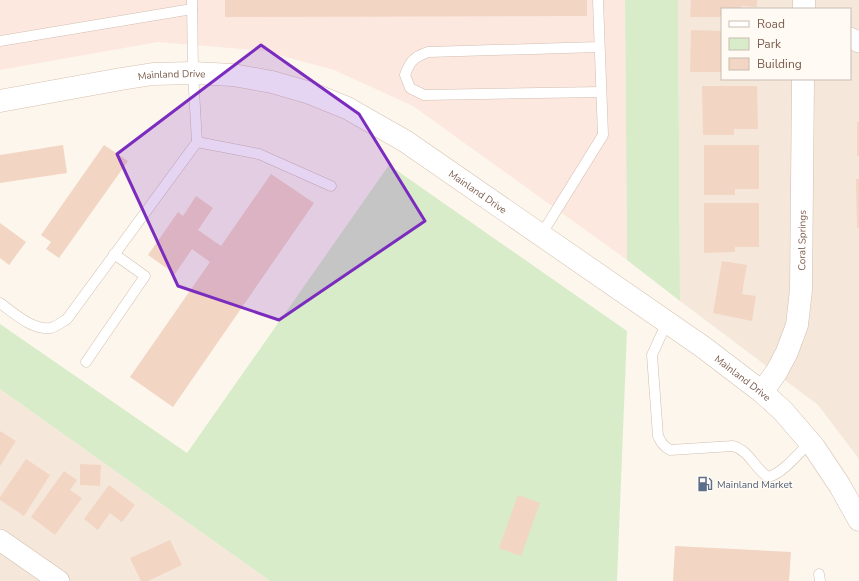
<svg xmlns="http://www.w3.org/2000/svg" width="859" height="581" font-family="'Nunito Sans',sans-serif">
  <rect width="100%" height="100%" fill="#fdf6ec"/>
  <!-- residential -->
  <g fill="#f5e8da" fill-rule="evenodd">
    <path d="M678,0H859V459L818,405L680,301ZM722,9H850V79H722Z"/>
    <path d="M0,389L270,581H0Z"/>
  </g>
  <!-- commercial -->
  <path fill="#fde8e0" d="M0,0H625L627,260L413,106L334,70L264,51L158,42L0,70Z"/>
  <!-- green -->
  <g fill="#d8ecc9">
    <path d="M625,0H678L680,301L627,260Z"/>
    <path d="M389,165L627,331L617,581H270L0,389V324L187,453Z"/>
  </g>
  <!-- building -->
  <g fill="#f3d5c3">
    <path d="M225,0H587V16L225,17Z"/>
    <path d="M691,0H757V7L741,6V9H722V17H690Z"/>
    <path d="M691,30L722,31V72H690Z"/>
    <path d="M702,86H757L758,129H734V135H703Z"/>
    <rect x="857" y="122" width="2" height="34"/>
    <path d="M63,145L67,173L0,183V155Z"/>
    <path d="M104,145L128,161L59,258L46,249L51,242L41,235Z"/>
    <path d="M704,145H759V189H735V195H704Z"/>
    <path d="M271,174L314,203L173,407L130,377L210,262L192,249L175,274L148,255L178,212L183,216L196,196L213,208L198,230L221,246Z"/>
    <path d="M856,179H859V228H857Z"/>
    <path d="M704,203H759V247H735V252L704,253Z"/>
    <path d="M0,223L26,242L9,265L0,258Z"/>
    <path d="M722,261L747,265L742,294L756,296L752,321L713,313Z"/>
    <path d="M0,431L16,441L0,466Z"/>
    <path d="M26,459L50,475L24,516L0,500V497Z"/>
    <path d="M80,464L101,465L100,486L80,485Z"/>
    <path d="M64,471L77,480L70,490L82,498L55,535L31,517Z"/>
    <path d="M109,485L135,505L122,522L110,513L98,530L84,519Z"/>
    <path d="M518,495L540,503L521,556L499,548Z"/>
    <path d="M170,540L182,565L148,581H141L130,558Z"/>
    <path d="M675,546L791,552L789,581H673Z"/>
  </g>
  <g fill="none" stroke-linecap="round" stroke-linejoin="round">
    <!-- service casing -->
    <g stroke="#d1beb0" stroke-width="11">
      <g id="service">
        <path d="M192,0L193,73L197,142L259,154L331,186"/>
        <path d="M0,41L192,9"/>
        <path d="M599,47L428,52C414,57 410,61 405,75L410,88L424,95L601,92"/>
        <path d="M541,235L603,135L598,0"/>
        <path d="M0,303C14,313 32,330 50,328C56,327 62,322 67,319L197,142"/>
        <path d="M667,322L652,355L658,436C661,442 663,446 670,450L733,446C750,451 754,468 768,477C782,474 799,453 810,442"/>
        <path d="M86,362L145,276L114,254"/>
        <path d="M819,574L820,581"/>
      </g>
    </g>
    <!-- minor casing -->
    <g stroke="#d1beb0" stroke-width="22">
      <g id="minor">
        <path d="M850,38L859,42"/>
        <path d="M0,540L59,581"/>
      </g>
    </g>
    <!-- tertiary casing -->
    <g stroke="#d1beb0" stroke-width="23">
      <g id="tertiary">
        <path d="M804,9V0"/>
        <path id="s1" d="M762,392L777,371L787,352L797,325L801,290L803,79"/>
      </g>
    </g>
    <!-- secondary casing -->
    <g stroke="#d6c0b0" stroke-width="23">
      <g id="secondary">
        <path id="s2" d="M0,101L121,79L153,74L193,73L233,75L272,82L310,93L347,108L405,141L703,347L762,392L783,411L814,447L840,486L859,520"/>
      </g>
    </g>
    <!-- service -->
    <use href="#service" stroke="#fff" stroke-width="10"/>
    <!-- minor -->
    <use href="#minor" stroke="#fff" stroke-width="21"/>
    <!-- tertiary -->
    <use href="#tertiary" stroke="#fff" stroke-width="22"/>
    <!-- secondary -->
    <use href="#secondary" stroke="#fff" stroke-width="22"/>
  </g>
  <!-- marked area -->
  <path fill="#7b2cbf" fill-opacity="0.2" stroke="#7b2cbf" stroke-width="3" stroke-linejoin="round" d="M261,45L359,114L425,221L279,320L178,286L117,154Z"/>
  <!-- icons -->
  <defs>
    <g id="fuel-bare" transform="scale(1.2)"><path d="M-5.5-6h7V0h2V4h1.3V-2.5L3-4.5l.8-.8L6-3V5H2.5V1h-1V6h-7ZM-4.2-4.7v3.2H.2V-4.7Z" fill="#5c6f8a" stroke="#fffaf3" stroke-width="2.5" paint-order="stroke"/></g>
  </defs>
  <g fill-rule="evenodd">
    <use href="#fuel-bare" x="705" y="484"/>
  </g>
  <g text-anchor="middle" stroke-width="3" stroke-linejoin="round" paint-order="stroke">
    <!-- street labels -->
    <g font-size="10" fill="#7a5c4d" stroke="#fffaf3">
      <text dy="4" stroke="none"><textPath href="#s2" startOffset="174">Mainland Drive</textPath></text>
      <text dy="4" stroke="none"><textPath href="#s2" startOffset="510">Mainland Drive</textPath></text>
      <text dy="4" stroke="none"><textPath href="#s1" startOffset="161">Coral Springs</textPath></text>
      <text dy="4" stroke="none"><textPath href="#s2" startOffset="834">Mainland Drive</textPath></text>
    </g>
    <!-- service labels -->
    <g font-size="10" fill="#4e5e75" stroke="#fffaf3" text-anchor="start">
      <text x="717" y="488">Mainland Market</text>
    </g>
  </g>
  <!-- legend -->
  <rect x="721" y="8" width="130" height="72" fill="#fffaf3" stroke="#cabbb1"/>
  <rect x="729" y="21" width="20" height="6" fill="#ffffff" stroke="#cabbb1"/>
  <text x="757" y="28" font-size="12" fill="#7a5c4d">Road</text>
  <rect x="729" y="38" width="20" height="12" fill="#d8ecc9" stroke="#cabbb1"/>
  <text x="757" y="48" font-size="12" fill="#7a5c4d">Park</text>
  <rect x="729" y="58" width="20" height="12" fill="#f3d5c3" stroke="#cabbb1"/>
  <text x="757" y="68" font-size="12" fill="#7a5c4d">Building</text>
</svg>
